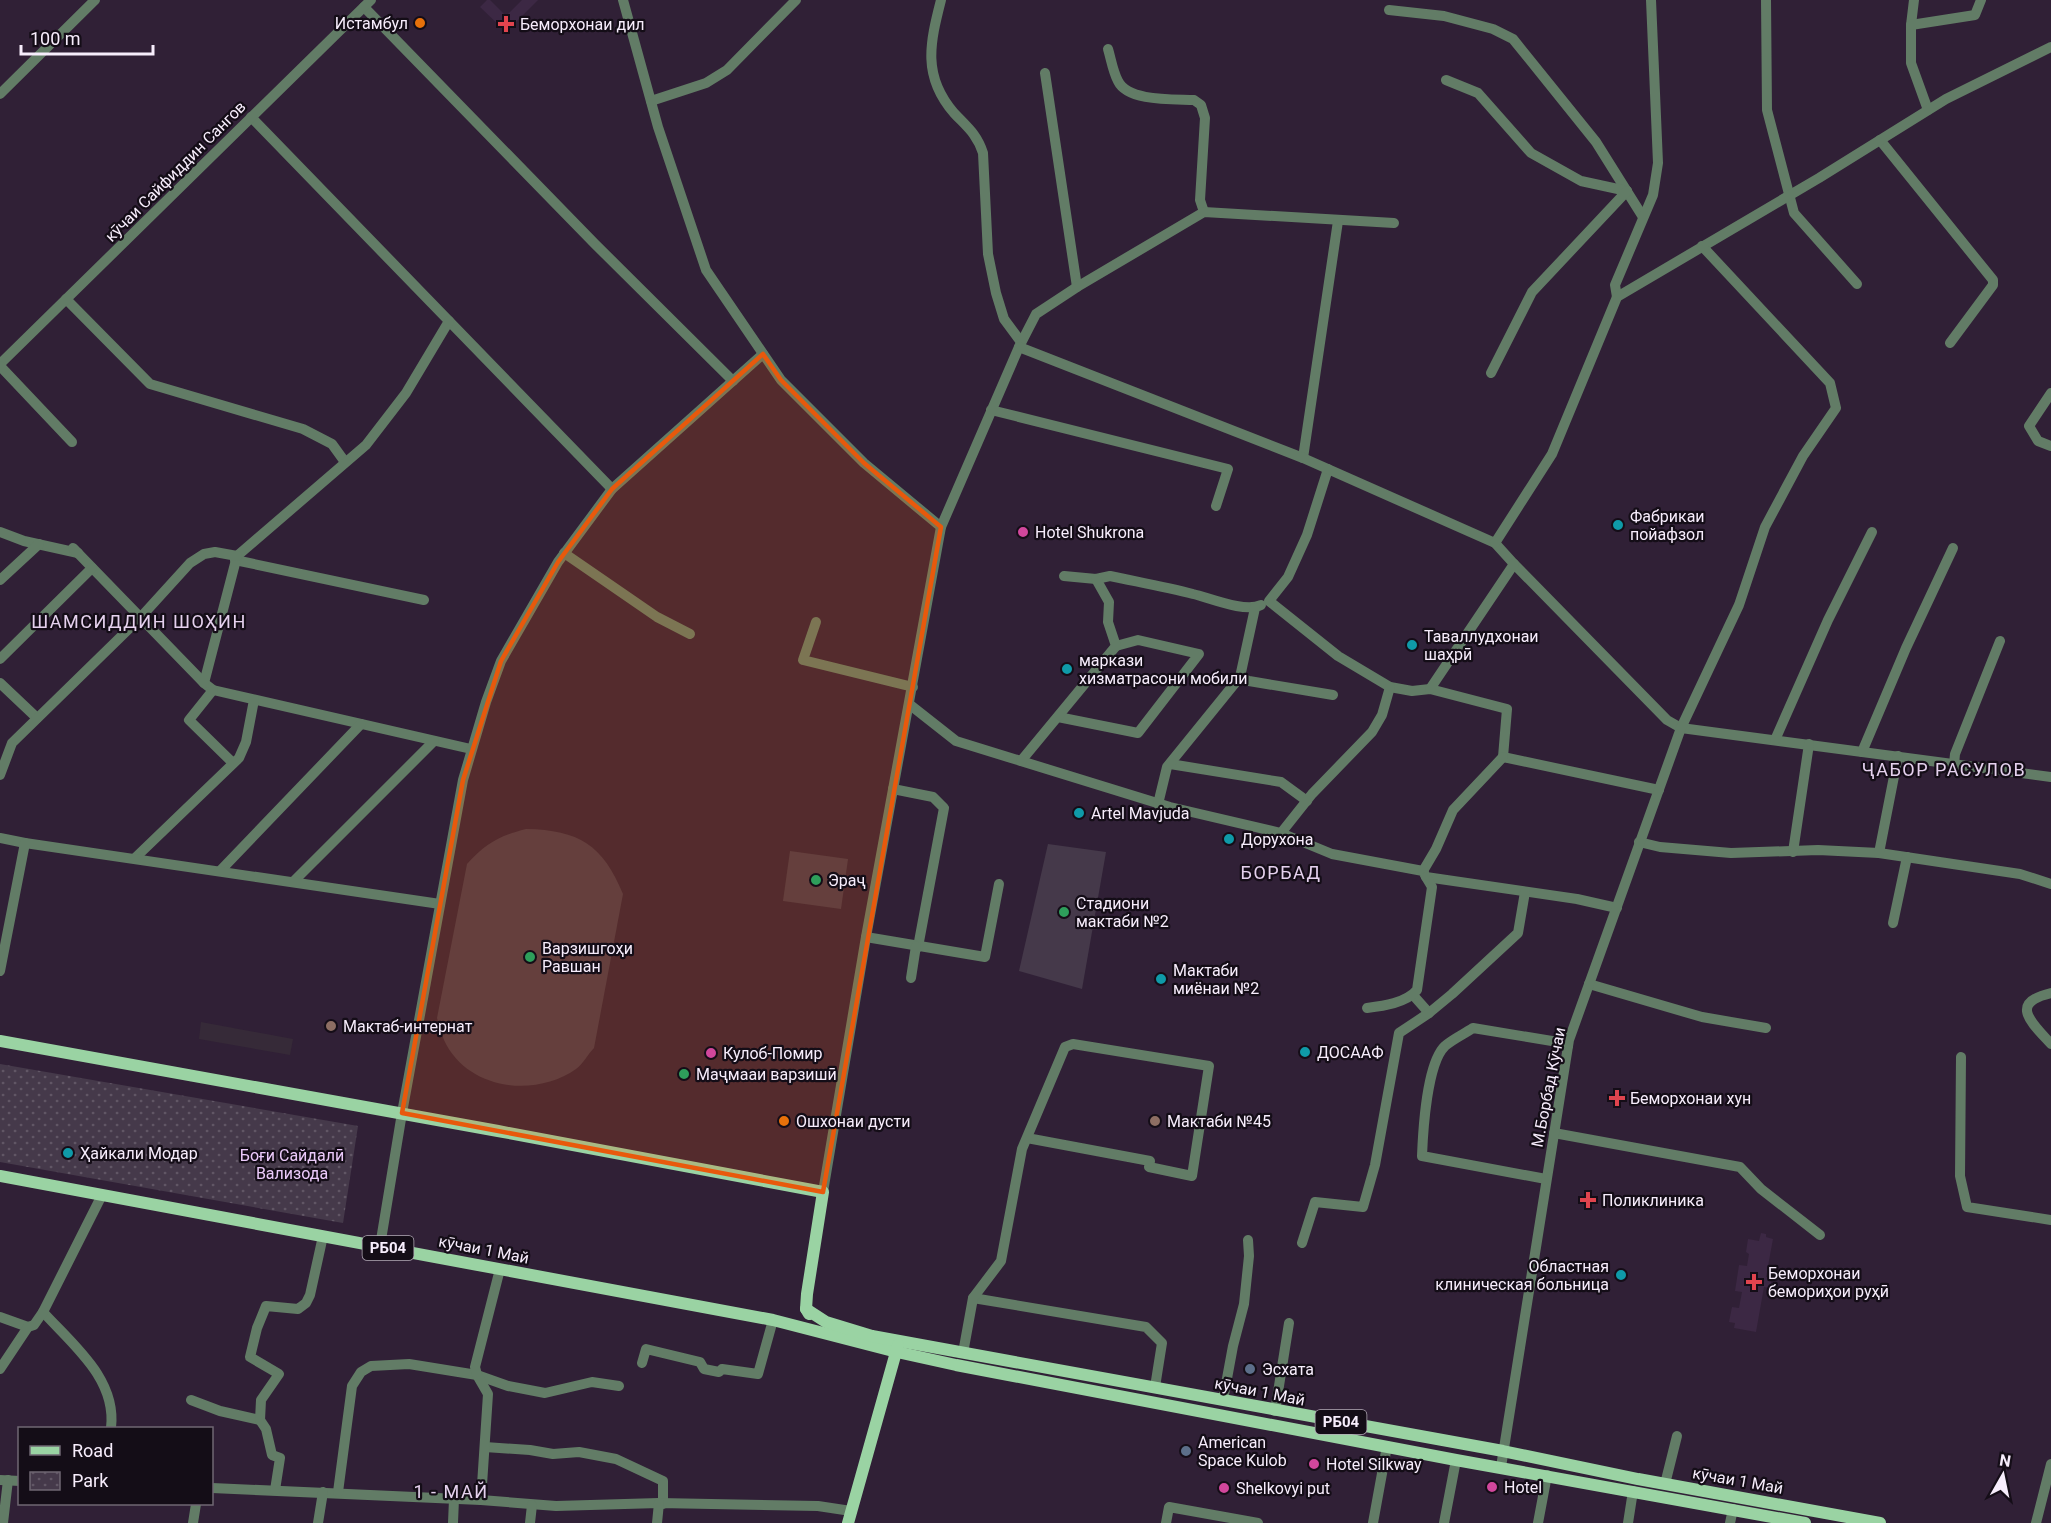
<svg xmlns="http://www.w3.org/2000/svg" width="2051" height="1523" font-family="Roboto,sans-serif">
  <defs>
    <pattern id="park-dots" width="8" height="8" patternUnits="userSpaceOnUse" patternTransform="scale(1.5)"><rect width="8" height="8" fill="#45394a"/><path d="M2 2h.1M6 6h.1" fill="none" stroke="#615665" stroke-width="1.8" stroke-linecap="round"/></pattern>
  </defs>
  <rect width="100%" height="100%" fill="#302036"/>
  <!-- built -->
  <g fill="#3c2844">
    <path d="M487,0H490L506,16L522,0H538L506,32L480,7Z"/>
    <path d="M1761,1233L1766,1234V1237L1773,1239L1766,1277L1772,1278L1770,1288L1764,1287L1756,1332L1734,1328L1735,1323L1729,1322L1732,1307L1739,1308L1742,1292L1735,1291L1739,1265L1747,1266L1749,1254L1746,1252L1748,1239L1759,1241Z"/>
  </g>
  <!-- education -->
  <path fill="#362a38" d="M201,1022L293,1039L290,1055L199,1039Z"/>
  <!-- green -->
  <g fill="#45394a">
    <path d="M526,829C579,830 603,845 623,894L594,1048C588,1054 583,1064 576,1069C535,1098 467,1090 444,1040C441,1033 439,1025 437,1018L467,864C486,843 499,836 526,829Z"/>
    <path d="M1048,844L1106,852L1082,989L1019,971Z"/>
    <path d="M790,851L848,859L841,909L783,901Z"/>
  </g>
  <!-- park -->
  <path fill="url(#park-dots)" d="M0,1064L358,1126L343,1223L0,1162Z"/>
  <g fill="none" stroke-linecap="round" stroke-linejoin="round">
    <!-- minor -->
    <g stroke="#627c66" stroke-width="10">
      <path d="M623,0L658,127L706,270L781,380L864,463L941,527L866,937L823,1192"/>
      <path d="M941,0C930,43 922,76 954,113C967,127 977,134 983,153L988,254L996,293L1004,319L1021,342"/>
      <path d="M1766,0L1767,110L1794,213L1857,284"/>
      <path d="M1914,0L1911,25V63L1928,110"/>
      <path d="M364,7L595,244L733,381"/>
      <path d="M1389,10L1444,16L1493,29L1513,39L1596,142L1643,217"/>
      <path d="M1911,25L1975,15L1981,0"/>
      <path d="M1108,49C1111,59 1113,72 1118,81C1128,102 1174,99 1194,100L1201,105L1205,118L1200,200L1204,212"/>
      <path d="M1045,73L1077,287"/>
      <path d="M1446,80L1478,93L1531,153L1581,181L1627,191"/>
      <path d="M0,94L95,0"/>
      <path d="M651,101L706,83L727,70L796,0"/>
      <path d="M251,117L612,489"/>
      <path d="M1880,140L1993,280V285L1950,343"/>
      <path d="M1617,297L1615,285L1653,195L1658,163L1651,0"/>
      <path d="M66,299L150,384L303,429L332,444L345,462"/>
      <path d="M1019,347L1036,314L1077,287L1204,212L1394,223"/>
      <path d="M0,364L371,0"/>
      <path d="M0,366L72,442"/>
      <path d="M1491,373L1532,292L1627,191"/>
      <path d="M2051,393L2029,426L2038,441L2051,446"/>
      <path d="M991,410L1228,469L1216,506"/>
      <path d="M1303,458L1338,221"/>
      <path d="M1328,469L1307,535L1288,577L1269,601L1338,656L1390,687L1412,691L1430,689L1507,709L1503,757L1659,790"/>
      <path d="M941,527L1019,347L1303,458L1495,543L1514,564L1667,720L1681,728L2051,777"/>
      <path d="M0,532L24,541L78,553"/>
      <path d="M1495,543L1552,454L1617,297L1819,178L1946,99L2051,47"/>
      <path d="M73,548L204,683L213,690L471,749"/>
      <path d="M564,553L657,617L690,634"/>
      <path d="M235,560L424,600"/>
      <path d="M1064,576L1096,579L1110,576C1138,582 1166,587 1193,594C1210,598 1245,613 1261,605"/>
      <path d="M0,580L39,544"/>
      <path d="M816,622L803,660L913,687"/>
      <path d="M0,659L92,568"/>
      <path d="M1240,677L1249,681L1333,695"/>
      <path d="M0,683L37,718"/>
      <path d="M204,683L237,556L366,445L406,393L449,321"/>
      <path d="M1430,689L1514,564"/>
      <path d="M213,690L189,720L233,763"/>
      <path d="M909,704L956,741L1170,807L1281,833L1332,854L1423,871L1426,877L1577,899L1617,908"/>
      <path d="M1058,717L1138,733L1199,654L1138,640L1116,646"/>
      <path d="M1775,740L1828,620L1872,532"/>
      <path d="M1862,752L1906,648L1953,548"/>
      <path d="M1021,761L1116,646L1108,622L1109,602L1096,579"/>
      <path d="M1170,764L1281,782L1307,801"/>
      <path d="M1954,764L1955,754L2000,641"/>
      <path d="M0,775L12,743L140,618L190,563L204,554L215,552L237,556"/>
      <path d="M893,789L933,797L944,808L918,947"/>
      <path d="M1158,804L1167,767L1240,677L1255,608"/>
      <path d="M1281,833L1312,794L1372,732L1382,715L1390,687"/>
      <path d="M0,838L25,843"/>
      <path d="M1639,842L1660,847L1731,853L1818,850L1879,853L2020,874L2051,884"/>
      <path d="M1793,852L1809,744"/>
      <path d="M1879,853L1898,756"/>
      <path d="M135,858L239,758L246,742L254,700"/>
      <path d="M220,871L361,724"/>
      <path d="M1423,871L1436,849L1453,810L1503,757"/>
      <path d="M294,881L434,741"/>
      <path d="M1893,923L1907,857"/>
      <path d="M866,937L985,957L999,884"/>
      <path d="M0,971L25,843L440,904"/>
      <path d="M911,978L916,946"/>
      <path d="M1589,984L1702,1017L1766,1028"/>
      <path d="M2051,993C2008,1003 2032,1023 2051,1044"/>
      <path d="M1413,995L1429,1013"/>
      <path d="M1367,1008C1383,1006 1406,1003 1417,990L1432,887L1426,877"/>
      <path d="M1961,1057L1960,1176L1967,1207L2051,1220"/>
      <path d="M1554,1133L1740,1167L1761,1189L1820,1235"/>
      <path d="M1546,1179L1422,1156C1423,1131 1427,1063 1445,1046C1453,1039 1464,1034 1473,1028L1558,1042L1568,1046"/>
      <path d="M1302,1243L1315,1202L1363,1207L1375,1165L1399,1033L1429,1013L1452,994L1518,933L1525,892"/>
      <path d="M380,1246L402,1113L463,780L486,702L501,661L558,562L612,489L763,354"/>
      <path d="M973,1298L1146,1327L1162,1343L1155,1387"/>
      <path d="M43,1312C73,1345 117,1379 111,1428"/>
      <path d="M0,1317L28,1327"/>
      <path d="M963,1353L973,1298L1001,1261L1022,1149L1065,1047L1073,1044L1209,1066L1192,1176L1149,1167L1150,1161L1027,1138"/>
      <path d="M642,1363L646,1349L700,1362L704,1369L719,1372L722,1369L758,1374L773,1320"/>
      <path d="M0,1369L28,1327L34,1325L43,1312L102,1195"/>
      <path d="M191,1400L220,1411L260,1420"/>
      <path d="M1223,1400L1233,1346L1244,1304L1249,1256L1248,1240"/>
      <path d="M1275,1411L1289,1323"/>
      <path d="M485,1447L530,1450L553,1454L579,1452L616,1459L663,1481V1504"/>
      <path d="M1501,1467L1569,1040L1681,728L1739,605L1765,527L1803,456L1836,408L1830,383L1702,246"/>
      <path d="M0,1480L20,1481"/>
      <path d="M1665,1484L1677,1436"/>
      <path d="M212,1488L481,1500L556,1506L659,1503L818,1506L851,1511"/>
      <path d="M275,1490L280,1458L272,1455L266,1429L260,1420L261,1400L279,1374L250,1357L257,1328L266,1306L298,1309L306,1303L310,1295L323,1236"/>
      <path d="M338,1492L352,1386L361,1372L371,1366L409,1364L477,1375L508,1386L545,1393L592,1382L619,1386"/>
      <path d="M481,1500L488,1394L477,1375L475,1367L500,1269"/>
      <path d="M3,1523L8,1480"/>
      <path d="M193,1523L196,1504"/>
      <path d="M318,1523L323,1492"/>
      <path d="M453,1523L454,1499"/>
      <path d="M530,1523L532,1505"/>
      <path d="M657,1523L659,1503"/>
      <path d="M1166,1523L1169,1507L1258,1523"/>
      <path d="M1373,1523L1387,1446"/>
      <path d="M1444,1523L1456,1460"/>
      <path d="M1538,1523L1547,1475"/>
      <path d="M1628,1523L1633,1491"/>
      <path d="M1730,1523L1733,1509"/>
      <path d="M2036,1523L2051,1464"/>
    </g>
    <!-- major -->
    <g stroke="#9ad3a3" stroke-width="12">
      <path d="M0,1041L498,1131L823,1192L807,1294L806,1309L809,1314"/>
      <path d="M0,1176L773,1320L897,1352L956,1365L1456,1460L1805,1523"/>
      <path d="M806,1309L826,1322L872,1336L1503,1451L1638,1479L1880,1523"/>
      <path d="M848,1523L898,1345"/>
    </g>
  </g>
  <!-- marked area -->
  <path fill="#e8590c" fill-opacity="0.2" stroke="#e8590c" stroke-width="4.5" stroke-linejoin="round" d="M763,354L781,380L864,463L941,527L823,1192L402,1113L463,780L501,661L558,562L612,489Z"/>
  <!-- markers -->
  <g fill="#e8710a" stroke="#140d17" stroke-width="2">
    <circle cx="420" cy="23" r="6"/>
    <circle cx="784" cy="1121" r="6"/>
  </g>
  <g fill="#e0444e" stroke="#140d17" stroke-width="2">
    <path d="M503 15h6v6h6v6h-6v6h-6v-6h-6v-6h6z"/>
    <path d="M1614 1089h6v6h6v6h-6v6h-6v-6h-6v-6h6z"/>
    <path d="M1585 1191h6v6h6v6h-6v6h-6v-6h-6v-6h6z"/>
    <path d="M1751 1273h6v6h6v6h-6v6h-6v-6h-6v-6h6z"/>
  </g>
  <g fill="#0f9aa8" stroke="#140d17" stroke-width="2">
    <circle cx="1618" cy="525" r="6"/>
    <circle cx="1412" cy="645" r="6"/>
    <circle cx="1067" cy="669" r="6"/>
    <circle cx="1079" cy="813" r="6"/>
    <circle cx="1229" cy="839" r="6"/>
    <circle cx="1161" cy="979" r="6"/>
    <circle cx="1305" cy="1052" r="6"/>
    <circle cx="68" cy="1153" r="6"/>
    <circle cx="1621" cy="1275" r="6"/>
  </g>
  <g fill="#d1479c" stroke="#140d17" stroke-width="2">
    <circle cx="1023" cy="532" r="6"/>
    <circle cx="711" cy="1053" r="6"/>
    <circle cx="1314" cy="1464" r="6"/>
    <circle cx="1492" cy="1487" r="6"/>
    <circle cx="1224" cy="1488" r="6"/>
  </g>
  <g fill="#2e9e5b" stroke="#140d17" stroke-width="2">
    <circle cx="816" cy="880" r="6"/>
    <circle cx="1064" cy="912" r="6"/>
    <circle cx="530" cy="957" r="6"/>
    <circle cx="684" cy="1074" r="6"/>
  </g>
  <g fill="#8d6e63" stroke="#140d17" stroke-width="2">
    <circle cx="331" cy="1026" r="6"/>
    <circle cx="1155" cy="1121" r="6"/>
  </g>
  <g fill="#5c6f8a" stroke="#140d17" stroke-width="2">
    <circle cx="1250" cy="1369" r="6"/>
    <circle cx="1186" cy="1451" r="6"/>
  </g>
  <g text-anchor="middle" stroke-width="4.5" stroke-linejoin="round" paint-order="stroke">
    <!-- shield labels -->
    <g fill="#140d17" stroke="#b3aab7" stroke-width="1.5">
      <rect x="362.5" y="1236" width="51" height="24" rx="4.5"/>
      <rect x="1315.5" y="1410" width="51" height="24" rx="4.5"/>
    </g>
    <g font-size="15" font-weight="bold" fill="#f7edfc">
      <text x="388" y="1253">РБ04</text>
      <text x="1341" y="1427">РБ04</text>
    </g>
    <!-- poi labels -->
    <g font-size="16" fill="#f7edfc" stroke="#140d17" text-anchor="start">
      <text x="408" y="29" text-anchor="end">Истамбул</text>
      <text x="520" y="30">Беморхонаи дил</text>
      <text x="1630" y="522">Фабрикаи<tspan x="1630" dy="18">пойафзол</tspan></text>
      <text x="1035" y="538">Hotel Shukrona</text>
      <text x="1424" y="642">Таваллудхонаи<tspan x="1424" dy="18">шаҳрӣ</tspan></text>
      <text x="1079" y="666">маркази<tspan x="1079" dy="18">хизматрасони мобили</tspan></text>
      <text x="1091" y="819">Artel Mavjuda</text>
      <text x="1241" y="845">Дорухона</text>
      <text x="828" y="886">Эраҷ</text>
      <text x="1076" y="909">Стадиони<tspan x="1076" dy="18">мактаби №2</tspan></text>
      <text x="542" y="954">Варзишгоҳи<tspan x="542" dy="18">Равшан</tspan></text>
      <text x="1173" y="976">Мактаби<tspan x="1173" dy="18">миёнаи №2</tspan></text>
      <text x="343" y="1032">Мактаб-интернат</text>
      <text x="1317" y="1058">ДОСААФ</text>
      <text x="723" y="1059">Кулоб-Помир</text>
      <text x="696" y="1080">Маҷмааи варзишӣ</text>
      <text x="1630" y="1104">Беморхонаи хун</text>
      <text x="796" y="1127">Ошхонаи дусти</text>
      <text x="1167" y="1127">Мактаби №45</text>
      <text x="80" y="1159">Ҳайкали Модар</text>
      <text x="1602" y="1206">Поликлиника</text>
      <text x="1609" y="1272" text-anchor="end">Областная<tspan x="1609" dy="18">клиническая больница</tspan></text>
      <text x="1768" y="1279">Беморхонаи<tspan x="1768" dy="18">бемориҳои руҳӣ</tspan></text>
      <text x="1262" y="1375">Эсхата</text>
      <text x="1198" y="1448">American<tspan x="1198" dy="18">Space Kulob</tspan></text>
      <text x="1326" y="1470">Hotel Silkway</text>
      <text x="1504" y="1493">Hotel</text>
      <text x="1236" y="1494">Shelkovyi put</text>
    </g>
    <!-- street labels -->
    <g font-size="16" fill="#f7edfc" stroke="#140d17">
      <text transform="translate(175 171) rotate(-45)" y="6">кӯчаи Сайфиддин Сангов</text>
      <text transform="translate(1548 1087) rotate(-79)" y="6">М.Борбад Кӯчаи</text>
      <text transform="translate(484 1249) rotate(11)" y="6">кӯчаи 1 Май</text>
      <text transform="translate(1260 1391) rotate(11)" y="6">кӯчаи 1 Май</text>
      <text transform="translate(1738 1480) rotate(10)" y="6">кӯчаи 1 Май</text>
    </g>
    <!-- park labels -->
    <g font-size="16" fill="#ebcafa" stroke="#140d17">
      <text x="292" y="1161">Боғи Сайдалӣ<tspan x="292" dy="18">Вализода</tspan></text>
    </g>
    <!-- neighbourhood labels -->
    <g font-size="18" letter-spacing="1.5" fill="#e5d1ee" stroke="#140d17">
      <text x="139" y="628">ШАМСИДДИН ШОҲИН</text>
      <text x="1944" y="776">ҶАБОР РАСУЛОВ</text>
      <text x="1281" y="879">БОРБАД</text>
      <text x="451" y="1498">1 - МАЙ</text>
    </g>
  </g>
  <!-- legend -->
  <rect x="18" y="1427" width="195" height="78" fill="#140d17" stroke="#6f6773" stroke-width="1.5"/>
  <rect x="30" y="1446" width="30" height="9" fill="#9ad3a3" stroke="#6f6773" stroke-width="1.5"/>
  <text x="72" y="1457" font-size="18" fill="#f7edfc">Road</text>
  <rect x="30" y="1472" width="30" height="18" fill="url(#park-dots)" stroke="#6f6773" stroke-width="1.5"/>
  <text x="72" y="1487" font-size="18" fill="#f7edfc">Park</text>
  <!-- north arrow -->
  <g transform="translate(2003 1475) rotate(9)" stroke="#140d17" stroke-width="4.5" paint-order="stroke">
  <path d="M0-4.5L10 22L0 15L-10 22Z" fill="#f7edfc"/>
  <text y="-9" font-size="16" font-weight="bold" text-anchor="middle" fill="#f7edfc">N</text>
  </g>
  <!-- scale -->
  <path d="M21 45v9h132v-9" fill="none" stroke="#f7edfc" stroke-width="3"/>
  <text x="30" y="45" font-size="18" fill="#f7edfc" stroke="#140d17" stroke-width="4.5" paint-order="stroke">100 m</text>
</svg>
